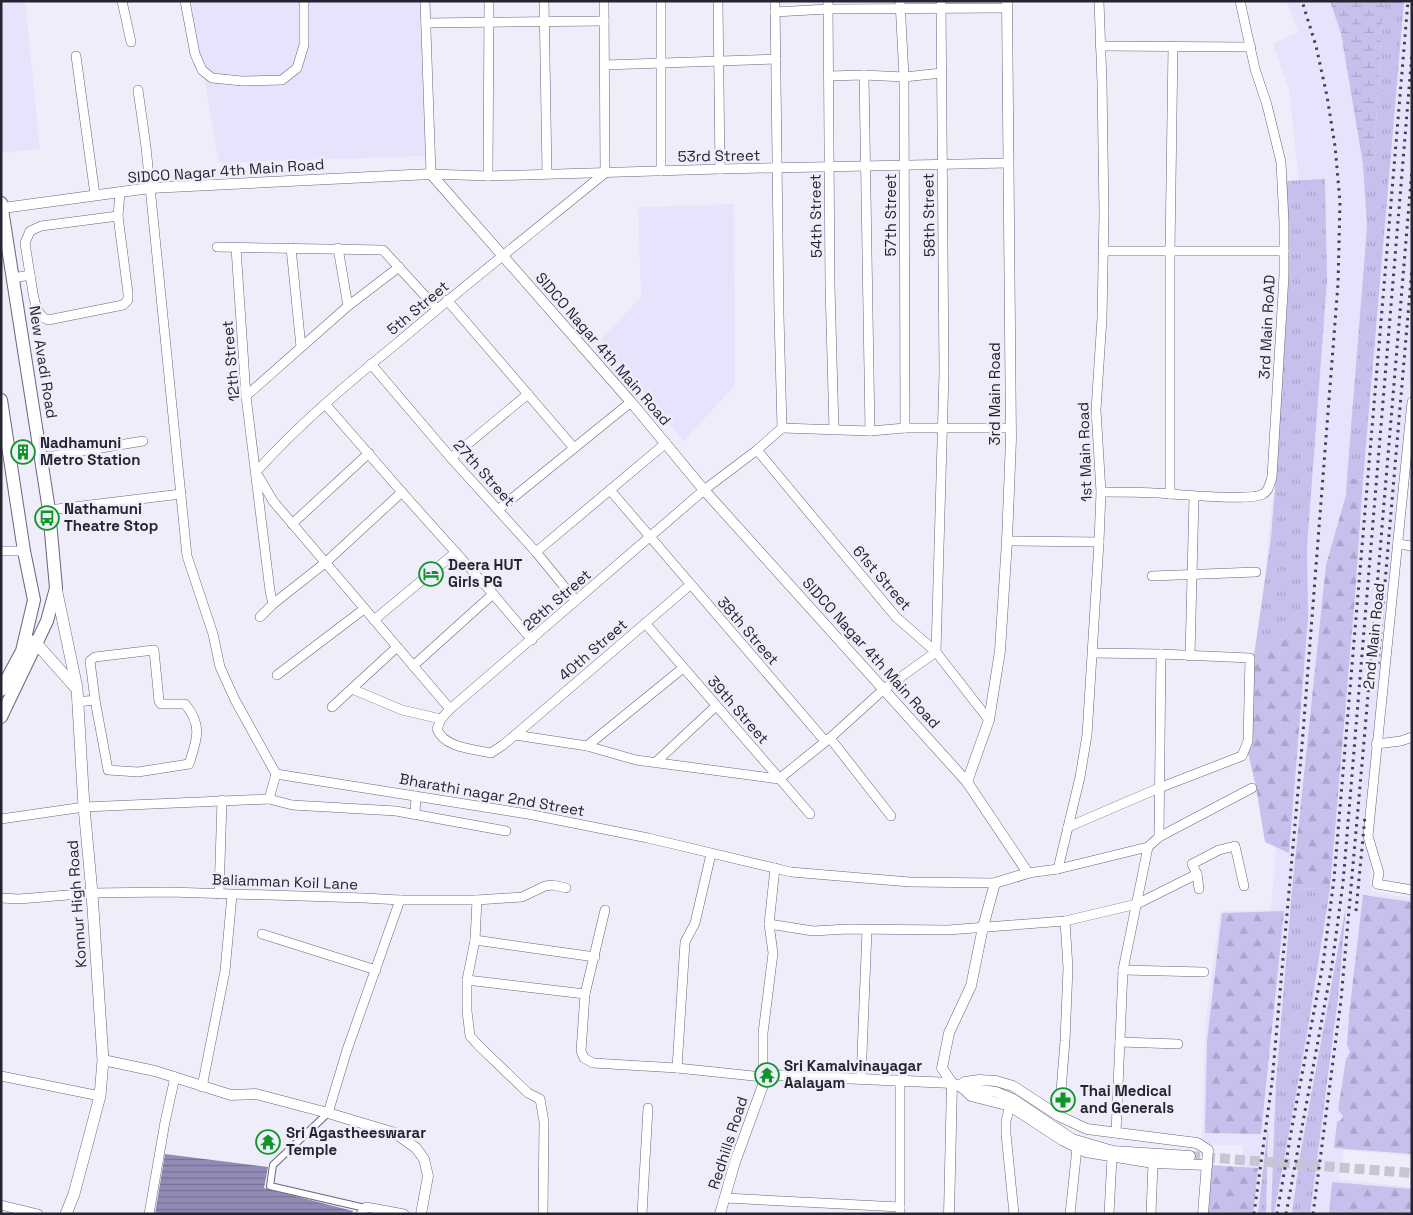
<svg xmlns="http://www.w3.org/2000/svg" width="1413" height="1215" font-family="'Space Grotesk',sans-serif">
  <defs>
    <pattern id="grass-tufts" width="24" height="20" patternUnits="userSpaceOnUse" patternTransform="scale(1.25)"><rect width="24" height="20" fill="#c8bfec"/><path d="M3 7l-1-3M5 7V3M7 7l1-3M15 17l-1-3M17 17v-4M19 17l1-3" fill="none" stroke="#aca4cb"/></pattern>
    <pattern id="forest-firs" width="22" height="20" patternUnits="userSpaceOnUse" patternTransform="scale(1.25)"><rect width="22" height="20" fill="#c8bfec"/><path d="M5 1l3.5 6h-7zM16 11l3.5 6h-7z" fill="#aca4cb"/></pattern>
    <pattern id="wetland-marsh" width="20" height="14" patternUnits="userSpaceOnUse" patternTransform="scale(1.25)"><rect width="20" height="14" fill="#c8bfec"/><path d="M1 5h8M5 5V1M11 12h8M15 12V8" fill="none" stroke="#aca4cb"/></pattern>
    <pattern id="water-rules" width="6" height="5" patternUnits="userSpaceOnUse" patternTransform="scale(1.25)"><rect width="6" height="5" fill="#938ab6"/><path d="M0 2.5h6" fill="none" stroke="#787195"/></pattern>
  </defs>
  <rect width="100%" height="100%" fill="#f0edfb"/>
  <!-- built -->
  <g fill="#e8e3fc">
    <path d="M1,1H25L40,149L1,153Z"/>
    <path d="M191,1H422L427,156L219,163Z"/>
    <path d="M1286,1H1412V358L1371,843L1370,883L1372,892L1412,898V1156L1344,1150L1338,1179L1412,1187V1214H1204L1240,1172L1243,1146L1202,1144L1205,1026L1220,911L1271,910L1277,835L1253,758L1265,574L1272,500L1283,475L1304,230L1289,90L1273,44L1298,32Z"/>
    <path d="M734,204L735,385L683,442L601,339L641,297L638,207Z"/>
  </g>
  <!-- grass -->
  <g fill="url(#grass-tufts)">
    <path d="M1383,1H1404L1363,480L1347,478L1367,227L1363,164L1374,159Z"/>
    <path d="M1325,179L1327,280L1307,547L1308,618L1253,662L1271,538L1278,449L1289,274V235L1286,181Z"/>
    <path d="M1330,888L1308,1028L1274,1214H1271L1276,1083L1292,889Z"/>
    <path d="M1346,906L1338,998L1310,1214H1292L1300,1156Z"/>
    <path d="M1268,1127L1266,1214H1258Z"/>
  </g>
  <!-- forest -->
  <g fill="url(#forest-firs)">
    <path d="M1347,478L1363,480L1355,596L1330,888L1292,889L1326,565L1346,495Z"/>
    <path d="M1308,618L1289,853L1265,842L1256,787L1248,753L1253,662Z"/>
    <path d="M1363,895L1412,902V1154L1334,1148L1337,1122L1341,1120L1343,1116L1338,1110L1346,1059L1350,1052L1347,1045L1349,1015Z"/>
    <path d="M1284,911L1261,1134L1205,1133L1207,1041L1222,913Z"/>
    <path d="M1210,1165L1258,1168L1253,1214H1207Z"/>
    <path d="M1332,1182L1412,1189V1214H1329Z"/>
  </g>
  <!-- wetland -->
  <path fill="url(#wetland-marsh)" d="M1330,1H1383L1374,159L1363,164L1341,33Z"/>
  <!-- water -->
  <path fill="url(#water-rules)" d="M165,1154L268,1167L264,1188L353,1211L352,1214H155Z"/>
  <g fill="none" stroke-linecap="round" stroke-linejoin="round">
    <!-- tertiary-tunnel -->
    <path stroke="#c8c5d3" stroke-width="10" stroke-dasharray="10 5" stroke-linecap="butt" d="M1190,1156L1412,1173"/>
    <!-- pedestrian casing -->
    <g stroke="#6a6381" stroke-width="8">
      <path id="pedestrian" d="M328,1113L273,1165L270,1186L365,1208"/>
    </g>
    <!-- minor casing -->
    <g stroke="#6a6381" stroke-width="10">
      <g id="minor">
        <path d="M122,1L131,42"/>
        <path d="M185,1L195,54L202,70L212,78L242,81L282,80L297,68L304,45V1"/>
        <path d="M425,1L431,174L488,176L720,169L1008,163"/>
        <path d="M544,1L547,173"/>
        <path d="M661,1V171"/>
        <path d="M718,1L720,169"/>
        <path d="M775,1L779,315L782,428L757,450L704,490L450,709L441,719L437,729C444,748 474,749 491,753L503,745L515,735L587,746L636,760L779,779L830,738L884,689L936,652L944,373L941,1"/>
        <path d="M828,1L830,286L834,430"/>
        <path d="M900,1L904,77L905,428"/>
        <path d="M775,12L828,9L1007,8"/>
        <path d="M426,23L604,21"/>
        <path d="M1100,46L1251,47"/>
        <path d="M76,56L95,195"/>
        <path d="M605,65L776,59"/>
        <path d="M864,75L870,431"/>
        <path d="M829,76L864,75L904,77L942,73"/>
        <path d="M138,90L146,147L187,556L213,634L220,667L235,700L276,774"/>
        <path d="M488,176L489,1"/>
        <path d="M217,247L383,250L437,309"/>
        <path d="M236,248L246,396L270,591L273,604"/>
        <path d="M291,248L301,347"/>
        <path d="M338,248L348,306"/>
        <path d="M1103,251H1284"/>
        <path d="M30,275L25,243L30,231L41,226L118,216"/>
        <path d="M13,278L30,275C33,288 33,315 48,320L123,305L128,300V293L118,216L120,192"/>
        <path d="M447,300L574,448"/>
        <path d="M371,364L451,458L536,552L576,601"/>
        <path d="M246,396L348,306L399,267"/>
        <path d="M1412,402L1368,836L1379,873L1377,884L1412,890"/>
        <path d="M326,405L407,498L493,594L532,640"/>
        <path d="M782,428L870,431L905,428H1011"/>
        <path d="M757,450L896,617L936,652L989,720"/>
        <path d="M41,458L143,441"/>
        <path d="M451,458L528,394"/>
        <path d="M256,472C298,425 347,384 396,344C464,286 535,230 605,173L604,1"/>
        <path d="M259,477L273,501L450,709"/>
        <path d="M610,490L825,741"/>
        <path d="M1101,492C1124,492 1147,492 1171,494C1187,495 1251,501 1263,494C1269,491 1270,483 1272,477L1284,275V222L1281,162L1267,105L1255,69L1240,1"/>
        <path d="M1170,494V251L1173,46"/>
        <path d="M499,509L631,402"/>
        <path d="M49,510L181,494"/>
        <path d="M292,524L369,453"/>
        <path d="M1007,541L1099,542"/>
        <path d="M1398,544L1412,546"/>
        <path d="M1,551H24"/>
        <path d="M536,552L666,443"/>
        <path d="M1152,576L1256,572"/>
        <path d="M260,617L273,604L325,563L402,492"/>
        <path d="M374,620L456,552"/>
        <path d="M645,623L810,814"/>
        <path d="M1093,653L1161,654L1159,837"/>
        <path d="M1190,656L1194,497"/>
        <path d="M413,666L493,594"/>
        <path d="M277,675L364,609"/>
        <path d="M352,689L402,710L441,719"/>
        <path d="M77,702L95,700L108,770L138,772L189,764C197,740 203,725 185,704H161L159,701L154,650L95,657L90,661L95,700"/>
        <path d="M332,707L397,647"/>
        <path d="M515,735L690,585"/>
        <path d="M830,738L891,816"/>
        <path d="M1376,744L1401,741L1412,737"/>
        <path d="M587,746L683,668"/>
        <path d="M656,762L716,706"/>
        <path d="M276,774L528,814L648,838L791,872L910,882L995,883"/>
        <path d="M269,799L292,805L396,811L506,831"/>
        <path d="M415,815L416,796"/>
        <path d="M1,819L84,807L269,799L276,774"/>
        <path d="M1068,827L1159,788L1242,756L1248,741L1250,658L1161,654"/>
        <path d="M1058,869L1148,847L1159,837L1252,788"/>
        <path d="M1028,873L1058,869L1080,777L1087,735L1099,542L1101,492L1096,410L1102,318L1104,214L1102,83L1099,1"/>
        <path d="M1199,889L1197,874L1192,864L1219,850L1235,846L1244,886"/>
        <path d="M219,894L222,800"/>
        <path d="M1,898L19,899L92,893L169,892L364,898L400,900H477L522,897L545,886L553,885L566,888"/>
        <path d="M477,900L475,940L467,980V1011L470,1036L479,1046L528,1093L540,1099L544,1122L543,1214"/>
        <path d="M605,910L585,994L581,1051L584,1058L593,1063L677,1068L763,1077V1033L773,953L769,924L775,868"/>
        <path d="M769,924L813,931L848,929L948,930L1065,921L1137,904L1197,874"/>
        <path d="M262,934L376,970"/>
        <path d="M475,940L595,957"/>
        <path d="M1123,970L1204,972"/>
        <path d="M467,980L585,994"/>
        <path d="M1120,1042L1178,1044"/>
        <path d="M677,1068L685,942L695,923L711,854"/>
        <path d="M1,1076L100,1096"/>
        <path d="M861,1079L867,930"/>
        <path d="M202,1087L225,971L232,895"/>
        <path d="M1010,1106L1006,1121V1134L1014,1214"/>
        <path d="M328,1113L347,1050L400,900"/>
        <path d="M1059,1116L1065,1041L1068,968L1065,921"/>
        <path d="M1116,1133L1123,970L1148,847"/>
        <path d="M725,1198L900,1207"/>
        <path d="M1,1205L38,1214"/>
        <path d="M149,1214L165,1122L175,1077"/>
        <path d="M361,1214L366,1207L404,1214"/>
        <path d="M642,1214L648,1108"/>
        <path d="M900,1214V1082"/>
        <path d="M1070,1214L1077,1148"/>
        <path d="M1109,1214L1112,1157"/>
        <path d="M1151,1214L1153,1163"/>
      </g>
    </g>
    <!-- tertiary casing -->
    <g stroke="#6a6381" stroke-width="11">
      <g id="tertiary">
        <path d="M3,208L150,188L431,174L631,402L704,490L967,782L1028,873L995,883L983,927L971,986L949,1033L942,1068L952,1083L949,1214"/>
        <path d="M967,782L989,720L1000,651L1007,541L1011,439L1007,1"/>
        <path d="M103,1060L155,1071L231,1095L256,1094L328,1113L395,1133L416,1148L424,1159L428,1176L421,1214"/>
        <path d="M959,1086L965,1082L979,1080L996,1081L1013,1086L1059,1116L1087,1129L1197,1143L1208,1150L1203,1214"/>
        <path d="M963,1088L971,1096L1010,1106L1062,1140L1086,1152L1153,1163L1207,1165"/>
        <path d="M720,1214L735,1162L763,1085V1077L771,1075L952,1083L963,1088L996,1092L1013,1099L1072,1139L1113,1151L1190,1156"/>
      </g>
    </g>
    <!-- secondary casing -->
    <g stroke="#6a6381" stroke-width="12">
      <g id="secondary">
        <path d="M56,588L77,688L84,807L92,893L103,1060L100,1096L74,1194L66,1214"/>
        <path d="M29,640L36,643L75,687"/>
      </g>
    </g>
    <!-- primary casing -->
    <g stroke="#6a6381" stroke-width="14">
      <g id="primary">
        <path d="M1,203L49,510L56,588L47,621L1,717"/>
        <path d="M1,400L24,551L34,600L22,651L1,690"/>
      </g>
    </g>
    <!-- pedestrian -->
    <use href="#pedestrian" stroke="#fff" stroke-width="6"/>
    <!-- minor -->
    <use href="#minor" stroke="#fff" stroke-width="9"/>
    <!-- tertiary -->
    <use href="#tertiary" stroke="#fff" stroke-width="10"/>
    <!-- secondary -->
    <use href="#secondary" stroke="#fff" stroke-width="11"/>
    <!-- primary -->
    <use href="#primary" stroke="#fff" stroke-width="12"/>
    <!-- rail -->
    <g stroke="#44414e" stroke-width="3" stroke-dasharray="2.5 5" stroke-linecap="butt">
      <path d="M1378,664L1412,268"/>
      <path d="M1356,911L1365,816"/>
      <path d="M1254,1214L1272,1082L1302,746L1338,284L1340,202L1335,146L1327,96L1316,46L1302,1"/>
      <path d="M1277,1214L1292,1127L1323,964L1334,879L1408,1"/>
      <path d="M1286,1214L1332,965L1343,883L1412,53"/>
      <path d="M1313,1214L1341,1000L1365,730L1412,169"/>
    </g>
  </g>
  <!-- icons -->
  <defs>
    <g id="building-ring" transform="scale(1.25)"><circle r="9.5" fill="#f0edfb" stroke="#109528" stroke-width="1.5"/><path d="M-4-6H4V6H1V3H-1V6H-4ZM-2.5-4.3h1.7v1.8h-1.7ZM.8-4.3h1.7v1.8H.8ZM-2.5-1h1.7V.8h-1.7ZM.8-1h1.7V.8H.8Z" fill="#109528"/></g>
    <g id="bus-ring" transform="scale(1.25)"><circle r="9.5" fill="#f0edfb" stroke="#109528" stroke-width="1.5"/><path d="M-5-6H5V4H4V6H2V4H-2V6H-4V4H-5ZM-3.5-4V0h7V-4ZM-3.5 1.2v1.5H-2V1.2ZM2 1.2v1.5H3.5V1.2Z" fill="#109528"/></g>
    <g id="hotel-ring" transform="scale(1.25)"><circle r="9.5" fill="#f0edfb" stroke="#109528" stroke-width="1.5"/><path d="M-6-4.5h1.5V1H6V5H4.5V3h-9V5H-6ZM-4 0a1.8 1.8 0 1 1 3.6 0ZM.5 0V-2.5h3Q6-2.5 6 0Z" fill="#109528"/></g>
    <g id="temple-ring" transform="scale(1.25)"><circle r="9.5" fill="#f0edfb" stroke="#109528" stroke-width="1.5"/><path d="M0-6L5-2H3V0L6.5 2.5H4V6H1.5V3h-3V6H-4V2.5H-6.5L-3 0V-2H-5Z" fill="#109528"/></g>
    <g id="pharmacy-ring" transform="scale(1.25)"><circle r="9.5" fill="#f0edfb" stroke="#109528" stroke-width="1.5"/><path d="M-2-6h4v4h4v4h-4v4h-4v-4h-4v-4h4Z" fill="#109528"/></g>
  </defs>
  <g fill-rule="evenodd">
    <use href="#building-ring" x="23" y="452"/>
    <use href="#bus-ring" x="47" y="518"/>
    <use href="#hotel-ring" x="431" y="574"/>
    <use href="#temple-ring" x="767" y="1075"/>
    <use href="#pharmacy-ring" x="1063" y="1100"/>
    <use href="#temple-ring" x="268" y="1142"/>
  </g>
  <g text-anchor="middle" stroke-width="5" stroke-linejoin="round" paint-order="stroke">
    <!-- street labels -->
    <g font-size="15" fill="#272431" stroke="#f0edfb">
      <text transform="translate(719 156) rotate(-1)" y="5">53rd Street</text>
      <text transform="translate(226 171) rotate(-4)" y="5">SIDCO Nagar 4th Main Road</text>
      <text transform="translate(891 215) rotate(-90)" y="5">57th Street</text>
      <text transform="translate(929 215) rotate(-91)" y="5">58th Street</text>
      <text transform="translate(816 216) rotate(-91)" y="5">54th Street</text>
      <text transform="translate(418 308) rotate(-40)" y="5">5th Street</text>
      <text transform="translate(1267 327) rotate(-87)" y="5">3rd Main RoAD</text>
      <text transform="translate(603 349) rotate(49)" y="5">SIDCO Nagar 4th Main Road</text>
      <text transform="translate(231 361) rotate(-95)" y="5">12th Street</text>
      <text transform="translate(43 362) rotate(81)" y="5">New Avadi Road</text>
      <text transform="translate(995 394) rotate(-90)" y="5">3rd Main Road</text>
      <text transform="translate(1085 452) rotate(-92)" y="5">1st Main Road</text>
      <text transform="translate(484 473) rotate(48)" y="5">27th Street</text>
      <text transform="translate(882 578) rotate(49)" y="5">61st Street</text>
      <text transform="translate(557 600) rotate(-41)" y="5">28th Street</text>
      <text transform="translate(748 631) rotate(49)" y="5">38th Street</text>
      <text transform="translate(1374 636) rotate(-84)" y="5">2nd Main Road</text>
      <text transform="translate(593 650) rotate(-41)" y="5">40th Street</text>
      <text transform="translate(871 653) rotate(48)" y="5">SIDCO Nagar 4th Main Road</text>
      <text transform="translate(738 710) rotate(49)" y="5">39th Street</text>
      <text transform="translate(492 795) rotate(10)" y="5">Bharathi nagar 2nd Street</text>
      <text transform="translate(285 882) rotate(2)" y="5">Baliamman Koil Lane</text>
      <text transform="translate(77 904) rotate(-94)" y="5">Konnur High Road</text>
      <text transform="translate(728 1143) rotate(-72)" y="5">Redhills Road</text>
    </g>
    <!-- poi labels -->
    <g font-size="15" font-weight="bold" fill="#272431" stroke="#f0edfb" text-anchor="start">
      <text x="40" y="448">Nadhamuni<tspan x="40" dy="17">Metro Station</tspan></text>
      <text x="64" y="514">Nathamuni<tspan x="64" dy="17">Theatre Stop</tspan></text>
      <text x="448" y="570">Deera HUT<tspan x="448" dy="17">Girls PG</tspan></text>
      <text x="784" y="1071">Sri Kamalvinayagar<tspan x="784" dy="17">Aalayam</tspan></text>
      <text x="1080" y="1096">Thai Medical<tspan x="1080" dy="17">and Generals</tspan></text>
      <text x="286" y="1138">Sri Agastheeswarar<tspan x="286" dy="17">Temple</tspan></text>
    </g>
  </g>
  <!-- border -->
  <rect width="1413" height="1215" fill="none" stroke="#272431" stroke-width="5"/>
</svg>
